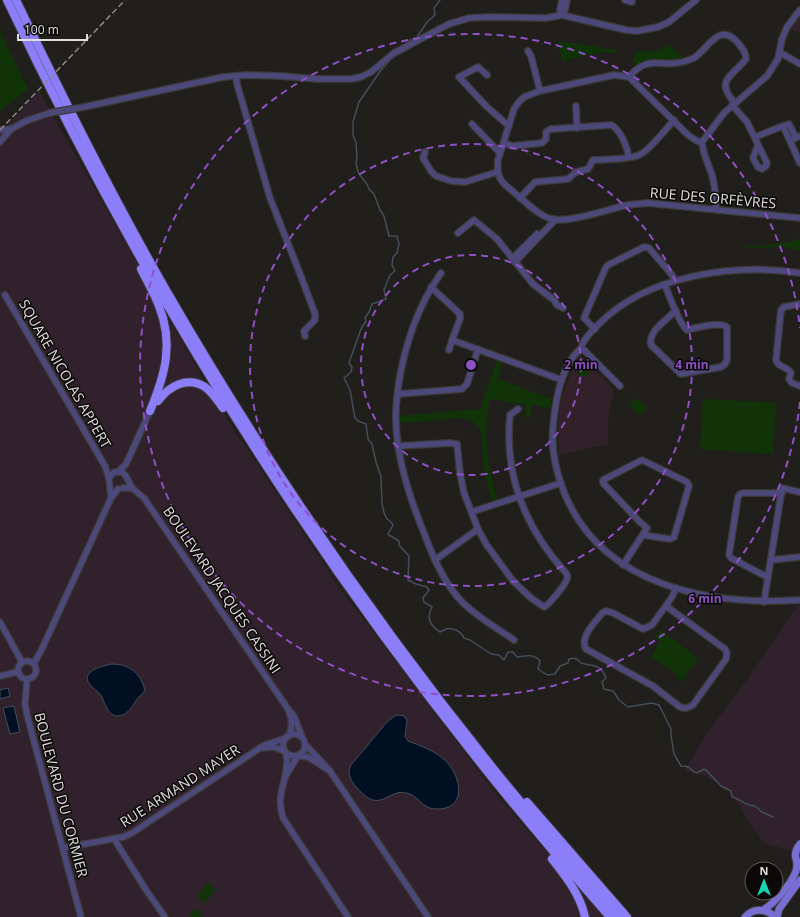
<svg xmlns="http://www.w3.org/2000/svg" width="800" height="917" font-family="'Open Sans',sans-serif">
  <rect width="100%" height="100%" fill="#211f1c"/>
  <!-- commercial -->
  <g fill="#30212c">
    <path d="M39,91L221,410L339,587L496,794L603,917H0V133Z"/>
    <path d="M796,605H800V853L763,843L729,790L703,775L684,771L710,729L736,695L794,611L798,609Z"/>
  </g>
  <!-- education -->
  <g fill="#322129">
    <path d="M800,16V33L790,29Z"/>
    <path d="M580,354L614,390L608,419V444L559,455L558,429L560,403L568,380Z"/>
  </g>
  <!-- green -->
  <g fill="#103407">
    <path d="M0,31L28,89L0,111Z"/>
    <path d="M558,41L616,50V53L601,52L562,61Z"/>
    <path d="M670,46L684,58L670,60H644L632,66L636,51L649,52Z"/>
    <path d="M800,239V250L781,247L745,248V247L784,243Z"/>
    <path d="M497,360L503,362L498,379L552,399L550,408L532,405L531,417H525L526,405L490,399C482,432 488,467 497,499L492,501L483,468L482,433L478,426L472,421L462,418L399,423L398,416L480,409Z"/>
    <path d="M590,367V375L578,376L577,368Z"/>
    <path d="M637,398L647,408L640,416L629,405Z"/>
    <path d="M703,399L776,403L773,454L700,449Z"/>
    <path d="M660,630L698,658L682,681L676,676L677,674L651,657L660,641L655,638Z"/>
    <path d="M208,883L216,890L204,903L197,896Z"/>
    <path d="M197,908L203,917H191L189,914Z"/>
  </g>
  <!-- water -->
  <g fill="#001022" stroke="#434e5a">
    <path d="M111,664C129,664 140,672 145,690C143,694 138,697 135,702C131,709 124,719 113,715C108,713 104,702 102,697C99,691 92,689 89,683C87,681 87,678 88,675C92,668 104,666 111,664Z"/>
    <path d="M8,688L10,696L0,699V690Z"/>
    <path d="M14,706L20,732L10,734L3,708Z"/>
    <path d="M396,715L404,716L407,720L405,737L408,741C422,746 435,751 446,761C462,778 467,810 436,809C422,809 419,796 407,793C387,788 381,815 358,789C353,784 349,778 349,770L351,765L387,722Z"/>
  </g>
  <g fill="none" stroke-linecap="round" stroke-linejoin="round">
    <!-- stream -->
    <g stroke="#434e5a" stroke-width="1.5">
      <path d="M408,41L417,37L427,22L433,17L435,14L434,8L440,0"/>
      <path d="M412,47L392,58L381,70L359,102L353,122V135L356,143L357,158L356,164L359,174L367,184L369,189L374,194L380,210L384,216L389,236H397L399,244L397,253L393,257L392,265L395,271L390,275L384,290L386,299L372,304L369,312L365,318L366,321L361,329L349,363L352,367L351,372L344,378L350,390L355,418L358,421L366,424L368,439L372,444L376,462L381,477L382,503L384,513L387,519L391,522L393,525L388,534L389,535L399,541V545L409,556L408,580L416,584L427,587L429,590L423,598L424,602L432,607C426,618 430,626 440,632C442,631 444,630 446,629C453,627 462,632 464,638L470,640L491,654L499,655L504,660L508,652H513L517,657C525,656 533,653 540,661L538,669L547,675L555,674L560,666L568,663L569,659C574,657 578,659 581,663C595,667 600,663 606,678L602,682L604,689L613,691L619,700L628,707L652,703L659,705L671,729V735L674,754L681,766C684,766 686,766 688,767C697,772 692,776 704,769L706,770L721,786L731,791L732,797C740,799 747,806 755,806L762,812L773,817"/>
    </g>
    <!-- minor casing -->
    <g stroke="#3c3a37" stroke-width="8">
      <g id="minor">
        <path d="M562,0L560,10L562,15"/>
        <path d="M625,0L632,2"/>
        <path d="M562,15L565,10L567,0"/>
        <path d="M528,51L531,56L540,91"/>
        <path d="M779,52L800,64"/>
        <path d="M487,75L478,67L459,77L487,107L509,126"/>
        <path d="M236,76L237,84L270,198L302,279L315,314V320L304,331L305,336"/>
        <path d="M629,77C649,53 661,69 686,61C688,60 692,59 694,58C709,48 719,21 738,43C742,48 746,52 746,59C732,77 714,80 735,103"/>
        <path d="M732,105L747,122L767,163L766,166L762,169L758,167L753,158L758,145"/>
        <path d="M576,106L577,128"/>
        <path d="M84,107L223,77L246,75L281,76L317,79H351L361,77L371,72L394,53L432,33L449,24L469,18L489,17L546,18L562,15L626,30L637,31L658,27L669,22L696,0"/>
        <path d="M472,124L500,153"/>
        <path d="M0,130L11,129L26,121L49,113"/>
        <path d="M755,137L783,126"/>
        <path d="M796,138L789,124L783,126L790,141L800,136"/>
        <path d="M790,141L800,163"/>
        <path d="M0,142L11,129"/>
        <path d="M702,142L697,141L688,135L629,77L614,75L540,91L524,97L519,102L514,109L498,160C496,180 503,183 517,195C527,203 539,216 552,219C568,223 606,210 623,206C631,204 640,204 648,203L800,218"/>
        <path d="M504,143L512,146L542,143L546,139V132L551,129L611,125C621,130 627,147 629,157"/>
        <path d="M425,152L423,158L431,171L436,176L451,181L465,182L497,172"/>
        <path d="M520,198L535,182L568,179L576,172L588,169L593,160C606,159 627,160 639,155C649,151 666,129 674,120"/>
        <path d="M716,209C716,198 715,186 712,175C708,163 703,155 702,142L724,113L767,76L778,59L782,39L787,27L800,10"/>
        <path d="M458,233L474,220L497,239L533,284L554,300L557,305L563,308"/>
        <path d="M513,258L537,234"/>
        <path d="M515,262L555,220"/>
        <path d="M441,273C417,307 404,347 398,388C397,399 395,411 396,422C397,459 410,499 424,533C433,557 444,583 462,602C477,617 497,628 514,640"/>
        <path d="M665,285C669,295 679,324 687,330C696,328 720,321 727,327V360L725,364L721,367L681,374L651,345C648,332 664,322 672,314L676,311"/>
        <path d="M431,287L460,314V319L452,340L562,380"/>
        <path d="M5,295L105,466L109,479"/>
        <path d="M800,304L784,307L781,310L776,360C778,368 787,366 791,373L789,379L792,383L800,386"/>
        <path d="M595,329L584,318L606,267L608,265L644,247L649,248L672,275L675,281"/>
        <path d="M582,345C585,337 593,330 599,324C647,275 735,263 800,273"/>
        <path d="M449,350L452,340"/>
        <path d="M579,350C561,367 555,403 553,427C551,448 556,472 564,492C601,586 710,606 800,600"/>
        <path d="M584,350L620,386"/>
        <path d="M398,394L462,389L467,384L478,349"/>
        <path d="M399,446L450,443L457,444L460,473L464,493L478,529L486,544L513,581L531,598L544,607C549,605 565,585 567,579C568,576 567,575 566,573C526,529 504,476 510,415L518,409"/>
        <path d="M119,471L126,464L150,411"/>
        <path d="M123,488H132"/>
        <path d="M111,498L109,478L114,472H122L126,476L132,488L144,498L288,709"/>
        <path d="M471,512L561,483"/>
        <path d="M435,560L478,529"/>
        <path d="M771,560L800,557"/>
        <path d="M623,565L647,528L640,522L603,483V480L642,460L687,482L689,486L674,537L670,539L643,535"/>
        <path d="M767,577L731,558L729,555L738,497L740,494L743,493H782"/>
        <path d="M764,602L782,488L800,492"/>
        <path d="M666,606L725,649L727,653L726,659L693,705C688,708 685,709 680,707L653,686L586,649C579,637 595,623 602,613L606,611L613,613L643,629L652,625L672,597L676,588"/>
        <path d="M0,622L22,662"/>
        <circle cx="27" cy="670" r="9"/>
        <path d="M34,663L41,651L111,498L118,489"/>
        <path d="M0,676L17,672"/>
        <path d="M27,679L25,704L27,715L81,917"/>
        <circle cx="294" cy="745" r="11"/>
        <path d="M289,736C293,725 292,719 288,709L294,716L302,737"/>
        <path d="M284,751L274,747L260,748L265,745L286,738"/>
        <path d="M286,753L287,762L285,777L298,756"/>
        <path d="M299,756L308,757L330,771L305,744"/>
        <path d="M330,771L428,917"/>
        <path d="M285,777C281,793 278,801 283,818L348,917"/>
        <path d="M115,838L116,842L146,890L165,917"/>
        <path d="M63,848L123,837L132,833L260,748"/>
      </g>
    </g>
    <!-- major casing -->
    <g stroke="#3c3a37" stroke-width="9">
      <g id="major">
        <path d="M799,866C794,858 794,851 800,844"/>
        <path d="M763,910C774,904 792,883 796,871C797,868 797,865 797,862"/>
        <path d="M745,917C753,908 766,908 775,917"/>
        <path d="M777,917L779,909L800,880"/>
      </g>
    </g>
    <!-- highway casing -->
    <g stroke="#3c3a37" stroke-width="10">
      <g id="highway">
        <path d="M7,0C164,333 366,642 610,917"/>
        <path d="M16,0C63,98 112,196 166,290C295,514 447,724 619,917"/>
        <path d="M141,269C147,281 154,293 159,306C174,344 165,375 150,411"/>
        <path d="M158,401C169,386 187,376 205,387C212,392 218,401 223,408"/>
        <path d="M527,802L627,917"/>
        <path d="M552,859C566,877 580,894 585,917"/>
      </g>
    </g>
    <!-- minor -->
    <use href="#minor" stroke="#4c4879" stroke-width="5.5"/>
    <!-- major -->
    <use href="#major" stroke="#796ed4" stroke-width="7"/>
    <!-- highway -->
    <use href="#highway" stroke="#8c7df8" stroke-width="8"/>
    <!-- rail -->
    <path stroke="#8b8a87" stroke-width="1.5" stroke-dasharray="6 3" stroke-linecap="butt" d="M0,130L125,0"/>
    <!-- minor-bridge casing -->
    <g stroke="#3c3a37" stroke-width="8" stroke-linecap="butt">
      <path id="minor-bridge" d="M49,113L84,107"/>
    </g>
    <!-- minor-bridge -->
    <use href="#minor-bridge" stroke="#4c4879" stroke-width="5.5"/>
  </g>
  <!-- distance rings -->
  <g fill="none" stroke="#8f50c5" stroke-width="2" stroke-dasharray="7 5">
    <circle cx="471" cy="365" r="110"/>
    <circle cx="471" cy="365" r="221"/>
    <path d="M800 402A331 331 0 1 1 800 328"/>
  </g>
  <g text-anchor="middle" stroke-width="3" stroke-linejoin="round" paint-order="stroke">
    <!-- street labels -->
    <g font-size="14" fill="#e0dfdd" stroke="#0a0908">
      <text transform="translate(713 198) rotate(5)" y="5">RUE DES ORFÈVRES</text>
      <text transform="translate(65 374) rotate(60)" y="5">SQUARE NICOLAS APPERT</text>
      <text transform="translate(222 590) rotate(56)" y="5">BOULEVARD JACQUES CASSINI</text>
      <text transform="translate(180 786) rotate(-33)" y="5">RUE ARMAND MAYER</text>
      <text transform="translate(61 795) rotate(75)" y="5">BOULEVARD DU CORMIER</text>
    </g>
  </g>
  <circle cx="471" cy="365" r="6" fill="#8f50c5" stroke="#0a0908" stroke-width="2"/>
  <g font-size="12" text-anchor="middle" font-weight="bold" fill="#8f50c5" stroke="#0a0908" stroke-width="3" stroke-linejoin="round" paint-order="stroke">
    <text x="581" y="369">2 min</text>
    <text x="692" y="369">4 min</text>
    <text x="705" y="603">6 min</text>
  </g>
  <!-- north arrow -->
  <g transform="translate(764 881)"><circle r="19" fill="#0a0908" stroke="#605f5d"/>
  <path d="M0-3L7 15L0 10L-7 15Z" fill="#18d5b2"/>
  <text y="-6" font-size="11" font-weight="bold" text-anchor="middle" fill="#e0dfdd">N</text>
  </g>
  <!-- scale -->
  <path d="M18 34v6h69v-6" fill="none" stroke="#e0dfdd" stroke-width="2"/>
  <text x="24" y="34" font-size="12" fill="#e0dfdd" stroke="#0a0908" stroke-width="3" paint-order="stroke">100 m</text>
</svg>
